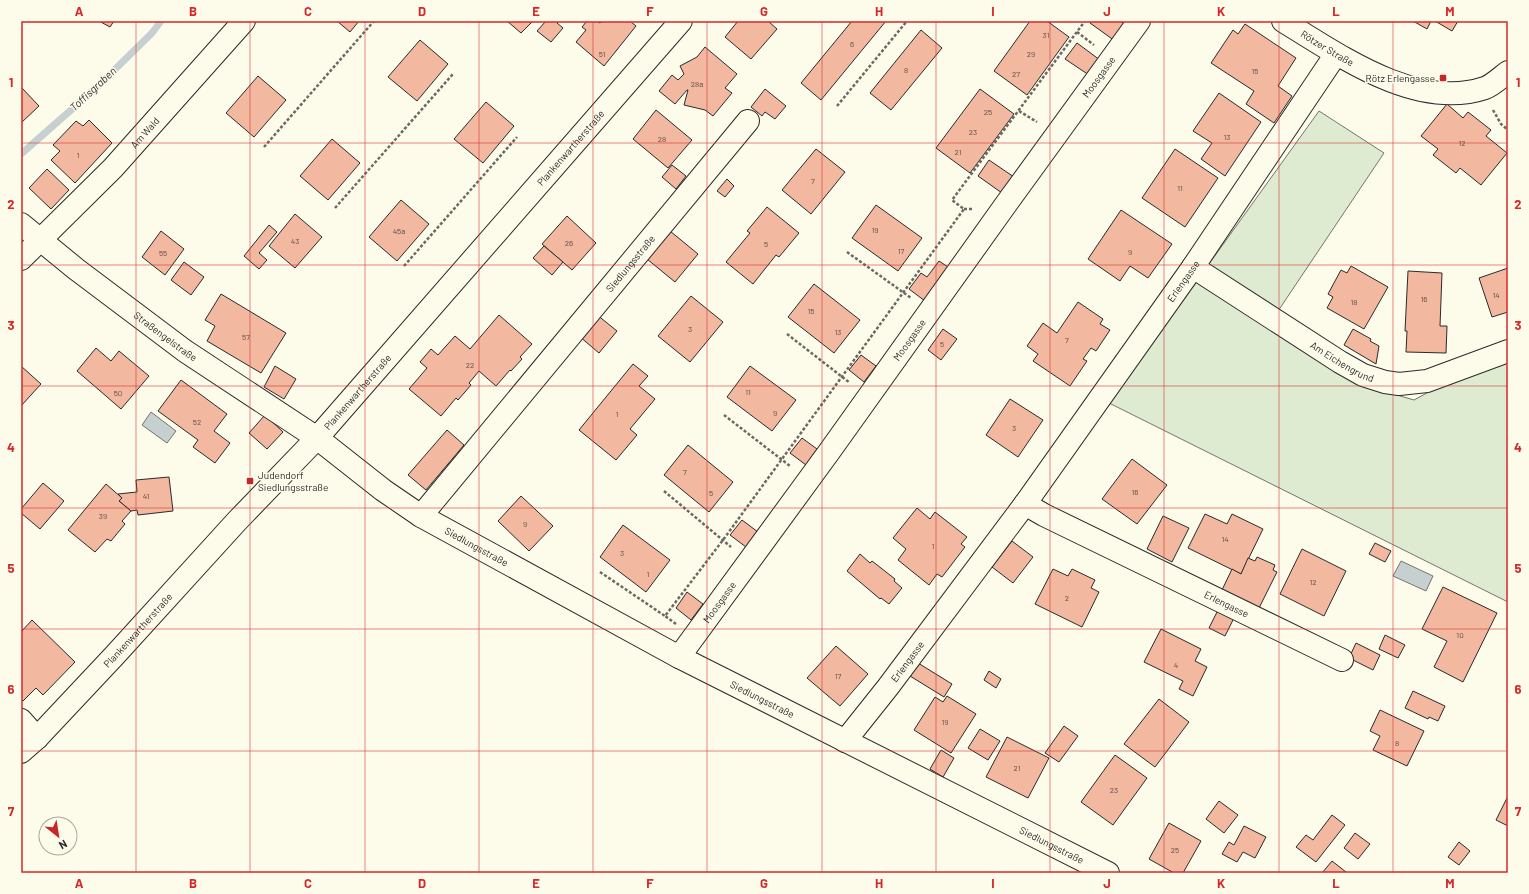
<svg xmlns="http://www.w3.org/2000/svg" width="1529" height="894" font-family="Barlow,sans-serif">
  <rect width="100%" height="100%" fill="#fdfbea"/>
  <!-- green -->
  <path fill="#deebd1" stroke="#74746e" d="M1319,111L1384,153L1268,326L1359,384L1414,400L1497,355L1508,360V602L1109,403Z"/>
  <!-- water -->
  <g fill="#c7d0d0" stroke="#74746e">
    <path d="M151,412L176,431L167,443L142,425Z"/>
    <path d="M1401,561L1433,576L1426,591L1393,576Z"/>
  </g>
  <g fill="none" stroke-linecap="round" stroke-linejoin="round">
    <!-- stream -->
    <path stroke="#c7d0d0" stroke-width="7" d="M21,154L96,88L152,33L161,21"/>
  </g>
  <!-- building -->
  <g fill="#f2b8a0" stroke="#2b2b2b">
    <path d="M99,21H114L110,27Z"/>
    <path d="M337,21H359L350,32Z"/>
    <path d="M507,21H533L521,33Z"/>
    <path d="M546,21H559L557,23L563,28L551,42L537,31Z"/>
    <path d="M587,21H597L600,23L602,21H630L636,26L604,66L576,42L586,30L582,27Z"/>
    <path d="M738,21H768L777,29L751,59L725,37Z"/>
    <path d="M852,21H886L821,100L801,83Z"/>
    <path d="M1030,21H1047L1069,37L1027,95L994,71Z"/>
    <path d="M1091,21H1120L1126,25L1115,41L1090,23Z"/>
    <path d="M1413,21H1431L1427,29Z"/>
    <path d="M1435,21H1458L1452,31Z"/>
    <path d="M1245,24L1296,58L1278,86L1292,96L1274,123L1246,104L1254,91L1211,63L1233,30L1238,34Z"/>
    <path d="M921,30L942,48L891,110L870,93Z"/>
    <path d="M420,40L448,64L417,101L388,77Z"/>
    <path d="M1077,43L1100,60L1089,75L1065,59Z"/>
    <path d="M705,47L737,74L725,88L732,93L713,116L705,110L684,105L688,90H687L675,104L659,91L672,75L678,80L684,74L680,66L697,57Z"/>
    <path d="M258,76L286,100L254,137L226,113Z"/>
    <path d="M21,87L39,106L21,123Z"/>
    <path d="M765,89L786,106L775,119L765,112L762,116L751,107Z"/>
    <path d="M980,89L1014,114L970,173L936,148Z"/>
    <path d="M1219,93L1261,122L1225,176L1201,159L1212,143L1193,131Z"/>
    <path d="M486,102L514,126L483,163L454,139Z"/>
    <path d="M1447,104L1463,118L1468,112L1491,130L1486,136L1507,153L1481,185L1460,168L1456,173L1433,155L1438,149L1421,136Z"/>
    <path d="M656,110L692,140L668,168L633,139Z"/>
    <path d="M89,120L112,143L75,183L51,160L60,151L53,145L76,121L83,126Z"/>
    <path d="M332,139L360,163L328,200L300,176Z"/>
    <path d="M816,149L845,172L811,214L782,190Z"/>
    <path d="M1175,149L1218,178L1185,227L1142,198Z"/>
    <path d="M989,160L1014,177L1002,193L978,176Z"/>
    <path d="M672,165L686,176L676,189L662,177Z"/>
    <path d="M47,169L69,190L51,209L29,188Z"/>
    <path d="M727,179L734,186L725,197L717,191Z"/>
    <path d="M401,200L429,224L397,261L369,237Z"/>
    <path d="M876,205L922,238L898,271L852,238Z"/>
    <path d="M767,207L799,233L779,257L776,255L753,284L726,262L750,233L747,231Z"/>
    <path d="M1121,210L1172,244L1148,278L1130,266L1120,281L1088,259Z"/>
    <path d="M295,214L322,237L295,268L269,246Z"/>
    <path d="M567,216L596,243L572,270L542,244Z"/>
    <path d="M269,225L277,232L259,253L267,260L259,269L244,256Z"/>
    <path d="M161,231L184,249L165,275L142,257Z"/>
    <path d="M670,231L698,254L675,282L647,259Z"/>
    <path d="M544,246L563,262L552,275L533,258Z"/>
    <path d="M939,261L948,267L925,301L909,289L921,273L927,277Z"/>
    <path d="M184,262L204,277L191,295L171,280Z"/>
    <path d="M1351,266L1388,287L1364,329L1327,308L1333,297L1328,294L1341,270L1347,273Z"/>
    <path d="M1508,268V312L1492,317L1479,278Z"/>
    <path d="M1408,271L1442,273L1440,326H1447L1446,353L1406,352L1407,331H1405Z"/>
    <path d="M814,284L860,320L834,353L788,317Z"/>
    <path d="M221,294L286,333L261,373L207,341L215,326L205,320Z"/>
    <path d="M691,296L723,322L690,362L658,336Z"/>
    <path d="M1078,302L1103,319L1100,324L1110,330L1096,351L1091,348L1083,359L1087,361L1070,386L1033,361L1038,354L1027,346L1043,323L1057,333Z"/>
    <path d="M596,314L617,331L599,353L579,336Z"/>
    <path d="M499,315L532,344L520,357L522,359L511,371L510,370L496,386L479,371L469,383L471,385L458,400L456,398L441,416L409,389L427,368L420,362L431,349L438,355L455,336L470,349Z"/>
    <path d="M943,329L957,339L941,360L928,350Z"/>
    <path d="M1353,329L1371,339L1370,341L1379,346L1376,364L1344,345Z"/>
    <path d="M96,348L111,361L119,351L149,376L121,409L77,371Z"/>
    <path d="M861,355L876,366L864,382L849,370Z"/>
    <path d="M633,364L648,376L639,386L655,399L630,429L637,435L616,460L579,430Z"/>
    <path d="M21,366L41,384L21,406Z"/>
    <path d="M275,366L296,379L284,399L264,387Z"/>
    <path d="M750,366L796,400L772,431L727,397Z"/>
    <path d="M181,380L227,414L214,431L230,443L215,463L193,447L198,440L158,411Z"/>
    <path d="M1010,399L1043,420L1018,457L986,435Z"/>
    <path d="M265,415L283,432L267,449L249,433Z"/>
    <path d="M447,430L464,445L426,490L408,475Z"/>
    <path d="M802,438L817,449L806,465L790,453Z"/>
    <path d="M688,445L733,482L709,512L664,475Z"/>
    <path d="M1132,459L1167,485L1137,524L1102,499Z"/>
    <path d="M169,477L173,511L138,515L137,510L131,511L119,501L122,498L118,494L137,492L136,480Z"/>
    <path d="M43,483L64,501L40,529L21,513V509Z"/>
    <path d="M106,484L122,498L119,501L131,511L122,521L125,524L111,541L107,539L95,552L68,530Z"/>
    <path d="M521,496L553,526L529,551L498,521Z"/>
    <path d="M917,508L930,519L935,512L967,537L961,544L965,547L942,577L937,574L929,585L898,560L906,549L893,538Z"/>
    <path d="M1205,514L1227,524L1232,514L1263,529L1241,574L1188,548Z"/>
    <path d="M1163,516L1189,528L1172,562L1147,549Z"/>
    <path d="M742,520L758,532L746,547L730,535Z"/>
    <path d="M623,525L670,560L646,592L600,557Z"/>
    <path d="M1012,541L1033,557L1013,583L992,567Z"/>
    <path d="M1375,543L1391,551L1385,562L1369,554Z"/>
    <path d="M1302,549L1346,571L1324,616L1280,594Z"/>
    <path d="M860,554L870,563L872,561L895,579L894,581L902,588L889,604L881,598L880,599L847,571Z"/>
    <path d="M1257,557L1275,565L1273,570L1277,572L1259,608L1222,590L1232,569L1241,574L1248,558L1255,561Z"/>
    <path d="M1053,569L1068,576L1072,569L1095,580L1091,588L1099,592L1082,627L1035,604Z"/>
    <path d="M1443,587L1497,613L1463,682L1434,667L1447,641L1422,629Z"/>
    <path d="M687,592L703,604L691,620L676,608Z"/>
    <path d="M1219,608L1235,616L1225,636L1209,628Z"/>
    <path d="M32,620L75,662L43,695L36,688L23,701L21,699V632Z"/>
    <path d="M1161,629L1201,649L1195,661L1207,667L1193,696L1179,689L1183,681L1144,662Z"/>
    <path d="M1385,635L1405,645L1398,658L1379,649Z"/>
    <path d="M1356,643L1380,655L1373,670L1349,658Z"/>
    <path d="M836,646L868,674L840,706L807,678Z"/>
    <path d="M918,663L952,684L944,697L910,676Z"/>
    <path d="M989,671L1001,679L996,688L984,680Z"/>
    <path d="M1413,691L1445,706L1438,721L1429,717L1428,719L1405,708Z"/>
    <path d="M947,696L976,714L951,753L914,730L935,697L943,702Z"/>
    <path d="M1159,699L1189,722L1155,767L1124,744Z"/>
    <path d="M1380,710L1424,731L1407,766L1373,750L1380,736L1370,731Z"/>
    <path d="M1064,726L1078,736L1059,762L1045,753Z"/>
    <path d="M980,729L1000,741L988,760L968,748Z"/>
    <path d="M1007,737L1049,758L1028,798L986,777Z"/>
    <path d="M941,750L954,758L943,777L930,769Z"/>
    <path d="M1115,755L1147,778L1113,825L1081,802Z"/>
    <path d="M1508,796V826L1496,820Z"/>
    <path d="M1219,801L1238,815L1224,833L1206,819Z"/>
    <path d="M1332,815L1345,825L1316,862L1296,847L1306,835L1313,840Z"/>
    <path d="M1169,823L1201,841L1183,873H1174L1149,859Z"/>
    <path d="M1244,826L1266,837L1255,858L1243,852L1237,862L1222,854L1229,842L1234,845Z"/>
    <path d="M1355,833L1370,844L1358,859L1344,848Z"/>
    <path d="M1459,842L1470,851L1459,865L1448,857Z"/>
    <path d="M1332,861L1346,872L1345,873H1322Z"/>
  </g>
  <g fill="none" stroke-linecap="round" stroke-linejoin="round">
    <!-- minor casing -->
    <g stroke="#2b2b2b" stroke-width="24">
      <g id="minor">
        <path id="s1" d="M1283,21C1339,55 1416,111 1485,88C1493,85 1501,77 1508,72"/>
        <path id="s2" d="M21,224L76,269L185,351L317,438L383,490L421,516L679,657L1108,873"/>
        <path id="s3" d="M21,259L113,168L244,21"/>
        <path id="s4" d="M1193,267L1340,362L1363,375L1385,382L1399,384L1427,381L1508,351"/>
        <path id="s5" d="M1025,504L1044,515L1342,660"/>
        <path id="s6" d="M421,516L748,121"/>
        <path id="s7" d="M679,657L829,452L1009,200L1139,21"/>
        <path d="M21,720L37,738"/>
        <path id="s8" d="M845,741L888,687L1025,504L1193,267L1336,54"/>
      </g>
    </g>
    <!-- major casing -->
    <g stroke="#2b2b2b" stroke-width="24">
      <g id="major">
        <path id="s9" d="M21,752L37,738L115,655L237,521L317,438L681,21"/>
      </g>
    </g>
    <!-- path -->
    <g stroke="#6a6964" stroke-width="2.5" stroke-dasharray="3 2" stroke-linecap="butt">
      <path d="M1077,32L1094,45"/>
      <path d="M837,106L907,21"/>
      <path d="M1493,110L1501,124L1508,130"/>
      <path d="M1019,111L1037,122"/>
      <path d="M264,147L374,21"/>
      <path d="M335,208L453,74"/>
      <path d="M964,209H973"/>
      <path d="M847,252L911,298"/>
      <path d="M404,266L517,137"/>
      <path d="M787,334L850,383"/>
      <path d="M724,415L790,466"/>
      <path d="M664,491L731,547"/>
      <path d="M600,572L665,616"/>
      <path d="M676,624L665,616L723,540L964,209L952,200L1085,21"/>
    </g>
    <!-- minor -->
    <use href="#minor" stroke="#fdfbea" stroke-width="22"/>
    <!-- major -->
    <use href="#major" stroke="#fdfbea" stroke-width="22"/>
  </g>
  <!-- grid -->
  <path fill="none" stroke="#d62828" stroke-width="1" stroke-opacity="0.55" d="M136,21V873M250,21V873M365,21V873M479,21V873M593,21V873M707,21V873M822,21V873M936,21V873M1050,21V873M1164,21V873M1279,21V873M1393,21V873M21,143H1508M21,265H1508M21,386H1508M21,508H1508M21,629H1508M21,751H1508"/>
  <!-- markers -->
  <g fill="#c62828" stroke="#fdfbea" stroke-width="1.5">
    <rect x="1439" y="74" width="8" height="8" rx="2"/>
    <rect x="246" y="477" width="8" height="8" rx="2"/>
  </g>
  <g text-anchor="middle" stroke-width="3" stroke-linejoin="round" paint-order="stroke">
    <!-- number labels -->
    <g font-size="8" fill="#5d4e48">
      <text x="1046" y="38">31</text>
      <text x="852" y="47">6</text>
      <text x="602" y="57">51</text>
      <text x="1031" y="57">29</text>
      <text x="906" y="73">8</text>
      <text x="1255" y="74">15</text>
      <text x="1016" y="77">27</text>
      <text x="697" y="87">28a</text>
      <text x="988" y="115">25</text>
      <text x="973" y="135">23</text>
      <text x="1227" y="140">13</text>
      <text x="662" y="142">28</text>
      <text x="1462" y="146">12</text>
      <text x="958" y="155">21</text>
      <text x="78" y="158">1</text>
      <text x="813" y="184">7</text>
      <text x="1180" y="191">11</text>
      <text x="875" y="233">19</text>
      <text x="399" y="234">45a</text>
      <text x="295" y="244">43</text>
      <text x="569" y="246">26</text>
      <text x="766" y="247">5</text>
      <text x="901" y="254">17</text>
      <text x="1130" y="255">9</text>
      <text x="163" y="256">55</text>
      <text x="1496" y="298">14</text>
      <text x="1424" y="302">16</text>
      <text x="1354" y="305">18</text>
      <text x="811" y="314">15</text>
      <text x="690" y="332">3</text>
      <text x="838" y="335">13</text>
      <text x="246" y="340">57</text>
      <text x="1067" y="343">7</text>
      <text x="942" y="347">5</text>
      <text x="470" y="368">22</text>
      <text x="748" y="395">11</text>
      <text x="118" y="396">50</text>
      <text x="775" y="416">9</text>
      <text x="617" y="417">1</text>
      <text x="197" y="425">52</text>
      <text x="1014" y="431">3</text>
      <text x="685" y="475">7</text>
      <text x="1135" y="495">16</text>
      <text x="711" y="496">5</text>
      <text x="146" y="499">41</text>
      <text x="103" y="519">39</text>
      <text x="525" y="527">9</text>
      <text x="1225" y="542">14</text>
      <text x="933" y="549">1</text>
      <text x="622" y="556">3</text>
      <text x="648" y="577">1</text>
      <text x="1313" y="585">12</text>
      <text x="1067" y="601">2</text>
      <text x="1460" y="638">10</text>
      <text x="1176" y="668">4</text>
      <text x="838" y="679">17</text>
      <text x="945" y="725">19</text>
      <text x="1397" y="746">8</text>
      <text x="1017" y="771">21</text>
      <text x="1114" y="793">23</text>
      <text x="1175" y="853">25</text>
    </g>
    <!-- street labels -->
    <g font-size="10" fill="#2b2b2b" stroke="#fdfbea">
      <text dy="4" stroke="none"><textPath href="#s1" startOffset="52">Rötzer Straße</textPath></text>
      <text dy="4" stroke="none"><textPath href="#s7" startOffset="716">Moosgasse</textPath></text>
      <text dy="4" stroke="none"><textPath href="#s3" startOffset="177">Am Wald</textPath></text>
      <text dy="4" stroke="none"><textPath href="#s9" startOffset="817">Plankenwartherstraße</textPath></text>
      <text dy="4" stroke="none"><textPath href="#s6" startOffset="328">Siedlungsstraße</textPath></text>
      <text dy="4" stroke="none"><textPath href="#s8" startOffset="571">Erlengasse</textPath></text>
      <text dy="4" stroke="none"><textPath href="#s2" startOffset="183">Straßengelstraße</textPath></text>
      <text dy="4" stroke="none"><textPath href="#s7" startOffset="392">Moosgasse</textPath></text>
      <text dy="4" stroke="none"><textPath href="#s4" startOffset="177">Am Eichengrund</textPath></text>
      <text dy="4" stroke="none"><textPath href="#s9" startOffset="493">Plankenwartherstraße</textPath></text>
      <text dy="4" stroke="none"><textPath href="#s2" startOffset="559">Siedlungsstraße</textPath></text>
      <text dy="4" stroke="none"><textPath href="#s7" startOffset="68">Moosgasse</textPath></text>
      <text dy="4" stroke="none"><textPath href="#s5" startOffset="225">Erlengasse</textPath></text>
      <text dy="4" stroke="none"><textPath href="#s9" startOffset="169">Plankenwartherstraße</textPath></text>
      <text dy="4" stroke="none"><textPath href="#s8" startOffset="101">Erlengasse</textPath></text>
      <text dy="4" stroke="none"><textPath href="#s2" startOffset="883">Siedlungsstraße</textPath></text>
      <text dy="4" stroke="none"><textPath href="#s2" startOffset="1207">Siedlungsstraße</textPath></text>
    </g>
    <!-- poi labels -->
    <g font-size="10" fill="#2b2b2b" stroke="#fdfbea" text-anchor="end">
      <text x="1435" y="82">Rötz Erlengasse</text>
      <text x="258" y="479" text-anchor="start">Judendorf<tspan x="258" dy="12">Siedlungsstraße</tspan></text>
    </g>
    <!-- water labels -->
    <g font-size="11" font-style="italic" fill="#2b2b2b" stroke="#fdfbea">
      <text transform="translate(93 89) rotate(-43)" y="4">Toffisgraben</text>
    </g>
  </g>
  <!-- border -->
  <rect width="1529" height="894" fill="none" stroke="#fdfbea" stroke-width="44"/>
  <!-- north arrow -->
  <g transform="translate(58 836) rotate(150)"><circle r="19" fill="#fdfbea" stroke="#a9a89e"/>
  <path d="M0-3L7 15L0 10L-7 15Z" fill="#c62828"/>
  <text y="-6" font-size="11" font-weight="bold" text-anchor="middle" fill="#2b2b2b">N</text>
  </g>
  <rect x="22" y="22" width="1485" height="850" fill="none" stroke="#d62828" stroke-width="1.5"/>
  <g font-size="13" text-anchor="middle" font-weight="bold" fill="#d62828">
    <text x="79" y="16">A</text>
    <text x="193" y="16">B</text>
    <text x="308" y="16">C</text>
    <text x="422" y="16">D</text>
    <text x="536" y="16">E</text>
    <text x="650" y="16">F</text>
    <text x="764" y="16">G</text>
    <text x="879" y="16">H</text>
    <text x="993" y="16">I</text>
    <text x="1107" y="16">J</text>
    <text x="1221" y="16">K</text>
    <text x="1336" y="16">L</text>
    <text x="1450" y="16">M</text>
    <text x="11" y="87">1</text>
    <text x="1518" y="87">1</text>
    <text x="11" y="209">2</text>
    <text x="1518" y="209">2</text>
    <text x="11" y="330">3</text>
    <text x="1518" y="330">3</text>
    <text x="11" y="452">4</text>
    <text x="1518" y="452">4</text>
    <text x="11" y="573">5</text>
    <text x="1518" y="573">5</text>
    <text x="11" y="694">6</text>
    <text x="1518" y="694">6</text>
    <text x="11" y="816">7</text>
    <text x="1518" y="816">7</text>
    <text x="79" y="888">A</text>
    <text x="193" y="888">B</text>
    <text x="308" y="888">C</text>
    <text x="422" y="888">D</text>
    <text x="536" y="888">E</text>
    <text x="650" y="888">F</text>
    <text x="764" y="888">G</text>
    <text x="879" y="888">H</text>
    <text x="993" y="888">I</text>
    <text x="1107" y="888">J</text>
    <text x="1221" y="888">K</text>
    <text x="1336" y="888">L</text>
    <text x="1450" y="888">M</text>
  </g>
</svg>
